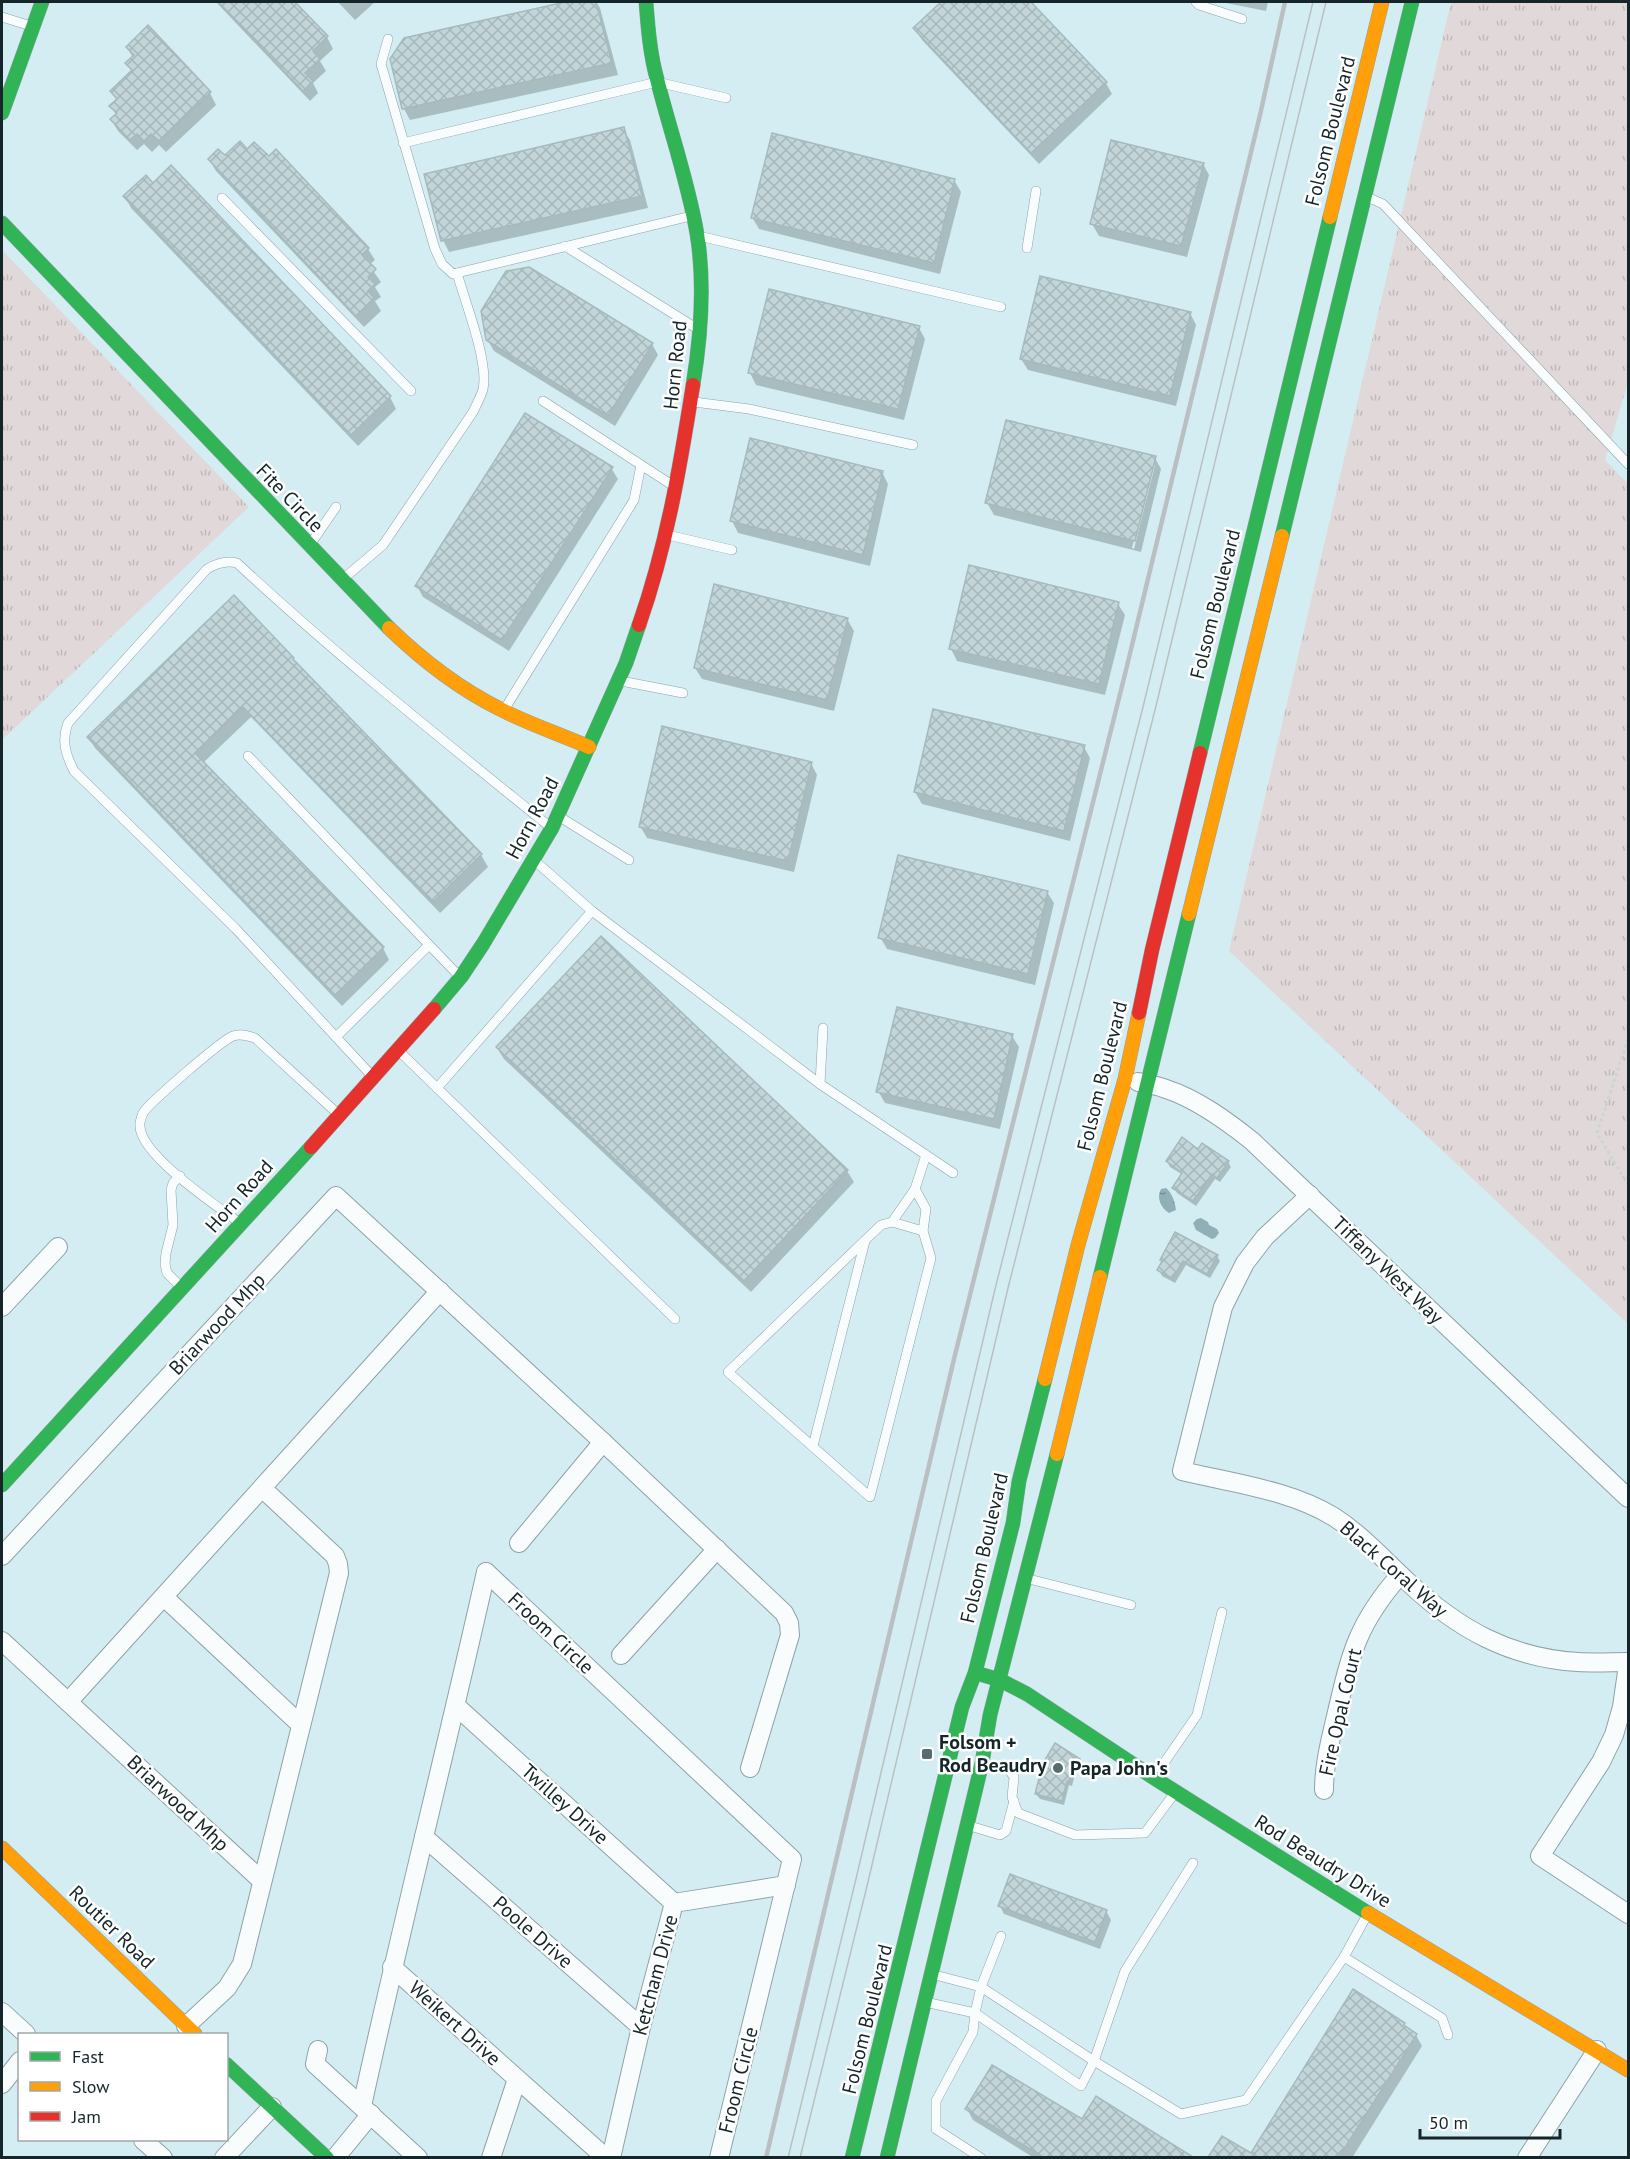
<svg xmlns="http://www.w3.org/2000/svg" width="1630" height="2159" font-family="'PT Sans',sans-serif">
  <defs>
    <pattern id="grass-tufts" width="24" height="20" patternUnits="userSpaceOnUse" patternTransform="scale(1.5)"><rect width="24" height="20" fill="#e1d8d9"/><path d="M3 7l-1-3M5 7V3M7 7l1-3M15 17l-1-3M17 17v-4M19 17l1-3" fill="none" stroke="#c0b9ba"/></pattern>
    <pattern id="water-ripples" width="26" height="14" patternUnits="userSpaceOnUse" patternTransform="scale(1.5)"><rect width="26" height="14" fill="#8eb0b6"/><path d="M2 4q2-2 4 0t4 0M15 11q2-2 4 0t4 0" fill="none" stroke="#738f94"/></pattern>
    <pattern id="building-cross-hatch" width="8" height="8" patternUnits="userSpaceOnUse" patternTransform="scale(1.5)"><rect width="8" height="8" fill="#c2d5d9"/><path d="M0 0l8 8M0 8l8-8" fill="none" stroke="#a6b7ba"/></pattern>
  </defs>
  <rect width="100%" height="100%" fill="#d4edf2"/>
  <!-- grass -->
  <g fill="url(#grass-tufts)">
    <path d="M1451,2H1628V382L1605,460L1628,484V1324L1229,951Z"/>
    <path d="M2,250L249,507L2,740Z"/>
  </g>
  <!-- water -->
  <g fill="url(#water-ripples)">
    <path d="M1166,1188C1172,1193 1175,1202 1176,1210L1169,1213C1161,1208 1156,1198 1161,1189Z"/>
    <path d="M1201,1218L1208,1222L1209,1225L1217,1229L1219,1233L1215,1238L1212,1239L1196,1230L1193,1223L1197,1219Z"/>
  </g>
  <!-- shadow -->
  <g fill="#0003" fill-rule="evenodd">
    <path d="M216,2H293L327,37L333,49L320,61L326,71L313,83L318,93L310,101Z"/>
    <path d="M338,2H375L355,20Z"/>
    <path d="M572,2H596L600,8L618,75L410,120L404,109L391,59L404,39Z"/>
    <path d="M944,2H1029L1106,83L1112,94L1039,164L922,40L915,29Z"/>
    <path d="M1221,2H1268L1266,11Z"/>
    <path d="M148,27L210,93L216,105L166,152L159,145L152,152L144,144L137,150L118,131L111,119L116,115L111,106L118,101L112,91L132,71L127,63L133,58L127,47Z"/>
    <path d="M623,129L630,140L648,208L449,252L443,240Z"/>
    <path d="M209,159L368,249L375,260L369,265L381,282L375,287L381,297L375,301L381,311L364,327L216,171Z"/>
    <path d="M1203,164L1209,175L1187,257L1099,236L1092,224Z"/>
    <path d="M954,180L961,192L940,274L759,229L752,217Z"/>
    <path d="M125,196L390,397L396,409L358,446L131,208Z"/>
    <path d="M1190,313L1196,325L1176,406L1028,370L1021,359Z"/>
    <path d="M919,328L925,339L904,420L756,385L750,373Z"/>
    <path d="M487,339L652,344L658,355L615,426L494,351Z"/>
    <path d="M1155,458L1161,469L1141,552L994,515L987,503ZM1152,465H1155L1134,549L1132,548Z"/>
    <path d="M611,468L618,479L509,651L423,597L417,586Z"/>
    <path d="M882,472L888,484L870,566L738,533L732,521Z"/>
    <path d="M1118,604L1125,615L1105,695L957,661L951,649Z"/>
    <path d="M847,619L854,631L834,711L702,679L695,668Z"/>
    <path d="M293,659L297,665L481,855L488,867L440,913L251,717L203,763L383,948L389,960L342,1006L95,748L89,737Z"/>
    <path d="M1084,747L1090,758L1070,841L922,804L915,792Z"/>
    <path d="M811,763L817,775L794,872L647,838L640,826Z"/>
    <path d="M1047,892L1054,903L1035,985L887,949L880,937Z"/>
    <path d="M1012,1036L1019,1047L1000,1129L885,1103L878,1091Z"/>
    <path d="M497,1048L847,1171L854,1182L751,1292L504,1059Z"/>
    <path d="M1199,1151L1228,1162L1231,1167L1220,1182L1215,1179L1196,1206L1177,1193L1174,1188L1183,1175L1170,1167L1167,1161Z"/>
    <path d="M1217,1256L1220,1261L1210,1278L1186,1265L1175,1283L1162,1276L1159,1270L1163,1262Z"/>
    <path d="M1079,1760L1082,1765L1074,1778L1072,1786L1069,1785L1064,1805L1040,1799L1036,1794Z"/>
    <path d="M1000,1906L1106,1911L1111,1920L1100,1949L1004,1914Z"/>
    <path d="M1404,2024L1407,2029L1416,2035L1422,2046L1352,2158H1210L1223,2138L1251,2155Z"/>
    <path d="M1096,2098L1191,2158H1034L973,2120L967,2109L1082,2121Z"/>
  </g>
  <!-- building -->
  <g fill="url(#building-cross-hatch)" stroke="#a6babe" stroke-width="1.5">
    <path d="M218,2H295L328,36L313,51L320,59L305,73L313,81L303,91Z"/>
    <path d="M565,2H596L612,63L402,109L390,59L404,38Z"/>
    <path d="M941,2H1031L1107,82L1031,153L913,28Z"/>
    <path d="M148,25L211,92L159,141L151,134L144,141L137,134L130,140L110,119L117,113L109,106L117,99L110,91L132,70L125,63L134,55L126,47Z"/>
    <path d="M624,127L642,196L441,241L424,174Z"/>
    <path d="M772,133L955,179L934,263L751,218Z"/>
    <path d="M1111,140L1204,163L1181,246L1090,224Z"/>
    <path d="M240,141L247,149L254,142L269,156L276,149L369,248L362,255L376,269L368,277L375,284L368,291L375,299L356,316L208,159L218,149L225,155Z"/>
    <path d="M171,165L391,396L351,435L123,196L146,175L153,183Z"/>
    <path d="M529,267L653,343L608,416L486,340L481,311L506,271Z"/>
    <path d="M1040,276L1191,312L1170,396L1020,359Z"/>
    <path d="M769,289L920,326L898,409L748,373Z"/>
    <path d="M525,413L613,467L502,640L415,586Z"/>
    <path d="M1006,420L1156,456L1135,541L985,503Z"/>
    <path d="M750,438L883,471L863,555L730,521Z"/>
    <path d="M969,565L1119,602L1099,684L949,649Z"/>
    <path d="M714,584L848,618L827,700L694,668Z"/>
    <path d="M234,595L294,658L293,659L482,854L433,902L243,707L195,753L384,947L335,995L87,737Z"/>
    <path d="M933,709L1085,745L1064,831L914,792Z"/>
    <path d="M662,726L812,762L788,861L639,827Z"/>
    <path d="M898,855L1048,891L1028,974L878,938Z"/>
    <path d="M601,936L848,1170L744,1281L496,1047Z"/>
    <path d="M897,1007L1013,1034L994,1119L876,1092Z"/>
    <path d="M1182,1137L1198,1149L1202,1143L1229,1161L1217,1178L1212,1174L1193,1201L1172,1188L1182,1173L1166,1161Z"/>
    <path d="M1175,1232L1218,1255L1207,1274L1183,1261L1172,1279L1157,1270L1162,1261L1160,1260Z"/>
    <path d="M1055,1743L1080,1759L1071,1772L1069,1781H1067L1062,1801L1035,1794L1043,1763Z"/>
    <path d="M1010,1874L1107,1910L1095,1942L998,1906Z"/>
    <path d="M1353,1989L1405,2023L1404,2025L1417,2034L1339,2157H1208L1222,2136L1251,2153Z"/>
    <path d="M992,2065L1082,2119L1096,2096L1193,2157H1043L965,2109Z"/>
  </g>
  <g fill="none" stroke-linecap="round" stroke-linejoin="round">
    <!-- lane casing -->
    <g stroke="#8ea2a6" stroke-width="10">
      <g id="lane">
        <path d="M1196,2L1199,5L1242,19"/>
        <path d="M2,17L31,26"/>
        <path d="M388,39L381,64L435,249L442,264L453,274L691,216"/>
        <path d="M403,143L657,82L726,98"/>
        <path d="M1367,197L1383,204L1628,464"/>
        <path d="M222,198L411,391"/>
        <path d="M699,236L1001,307"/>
        <path d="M565,246L696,328"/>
        <path d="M1027,248L1036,191"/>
        <path d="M543,401L675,487"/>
        <path d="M694,402L749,409L913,445"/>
        <path d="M668,535L732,550"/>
        <path d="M312,542L336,507"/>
        <path d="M343,579L383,545L473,412C476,405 481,397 483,389C489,362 465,302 457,273"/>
        <path d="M621,681L683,693"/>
        <path d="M504,710L634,500L641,465"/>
        <path d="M248,756L459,976"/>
        <path d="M560,817L629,860"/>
        <path d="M535,861L592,911L820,1084L953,1173"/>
        <path d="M336,1037L429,945"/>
        <path d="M400,1052L675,1319"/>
        <path d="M372,1076L236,929L74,771C66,755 61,741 68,723L207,569C217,563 226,560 237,563C337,656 444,741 550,827"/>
        <path d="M820,1084L823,1028"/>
        <path d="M437,1088L592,911"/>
        <path d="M180,1176L173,1183L171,1190L173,1225L166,1253L165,1264L167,1273L181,1287"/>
        <path d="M915,1189L926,1209L923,1231L931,1258L870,1497L728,1372L881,1225L892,1222L915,1189L926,1155"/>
        <path d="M892,1222L923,1231"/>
        <path d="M240,1223C217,1206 140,1155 140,1126C139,1123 142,1116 143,1113C149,1103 222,1040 233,1036C241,1033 248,1036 255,1038L338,1114"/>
        <path d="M813,1446L865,1241"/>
        <path d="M1029,1579L1131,1605"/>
        <path d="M985,1764L1009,1770L1014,1777L1012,1797L1018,1813L1075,1835L1145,1833L1174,1794"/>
        <path d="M1155,1776L1197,1715L1222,1612"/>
        <path d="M970,1826L1000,1835L1006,1831L1014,1801"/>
        <path d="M1344,1957L1367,1915"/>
        <path d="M935,1975L981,1987L1094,2061L1125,1971L1193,1863"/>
        <path d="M925,2002L975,2013L1081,2086L1094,2061L1181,2114L1246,2100L1344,1957L1442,2018L1448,2035"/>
        <path d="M981,2158L936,2129V2101L973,2032L975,2013L981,1987L1001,1936"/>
      </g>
    </g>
    <!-- street casing -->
    <g stroke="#8ea2a6" stroke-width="20">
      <g id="street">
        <path d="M1138,1082C1147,1084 1157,1085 1166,1089C1197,1099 1227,1121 1252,1141L1628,1498"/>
        <path d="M1310,1195L1265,1237L1245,1263L1223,1307L1182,1471C1232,1483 1290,1490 1334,1517C1362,1535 1385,1561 1409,1583C1458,1629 1510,1658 1578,1662C1595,1663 1612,1662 1628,1662"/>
        <path d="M2,1307L58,1247"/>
        <path d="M519,1543L603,1442"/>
        <path d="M2,1556L336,1196L603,1442L784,1613L789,1623L790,1635L750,1768"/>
        <path d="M486,1572L792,1859L719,2158"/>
        <path d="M164,1597L301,1725"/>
        <path d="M2,1641L262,1881"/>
        <path d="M621,1655L717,1549"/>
        <path d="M1628,1665L1622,1707L1614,1735L1601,1762L1540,1856L1628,1914"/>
        <path d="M68,1702L440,1291"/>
        <path d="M456,1706L674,1903"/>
        <path d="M1324,1790C1324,1763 1331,1738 1337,1712C1351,1652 1358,1623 1400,1575"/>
        <path d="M424,1837L641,2027"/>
        <path d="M392,1967L606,2158"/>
        <path d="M2,2012L26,2034"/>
        <path d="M186,2026L227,1988L242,1964L339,1573L338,1564L335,1556L262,1488"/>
        <path d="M318,2050L315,2064L418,2158"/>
        <path d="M2,2084L20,2061"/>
        <path d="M362,2106C401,1927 446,1750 486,1572"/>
        <path d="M143,2140L163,2158"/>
        <path d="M224,2158L272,2107"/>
        <path d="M335,2158L371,2114"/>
        <path d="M491,2158L517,2079"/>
        <path d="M611,2158L641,2027L674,1903L786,1885"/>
        <path d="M1527,2158L1597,2050"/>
      </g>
    </g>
    <!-- fast casing -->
    <g stroke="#8ea2a6" stroke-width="15">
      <g id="fast">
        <path d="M646,2C648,28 650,54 657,79C670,131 688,181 697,234C705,283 701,336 693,385"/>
        <path d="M2,113L42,2"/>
        <path d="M2,223L389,628"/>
        <path d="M1282,536L1412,2"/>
        <path d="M1200,753L1330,217"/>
        <path d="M434,1009L461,977L483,944L552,828L626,663L639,625"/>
        <path d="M1100,1277L1189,914"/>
        <path d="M2,1485L311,1147"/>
        <path d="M983,1675L1000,1680L1027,1694L1154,1778L1368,1913"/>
        <path d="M226,2064L327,2158"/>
        <path d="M852,2158L962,1707L975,1673L1013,1523L1019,1481L1045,1379"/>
        <path d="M887,2158L982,1763L990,1715L1057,1454"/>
      </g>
    </g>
    <!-- slow casing -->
    <g stroke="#8ea2a6" stroke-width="15">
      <g id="slow">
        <path d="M1330,217L1382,2"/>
        <path d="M389,628C421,659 460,689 500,709C528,724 560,734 589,747"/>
        <path d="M1189,914L1282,536"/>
        <path d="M1045,1379L1078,1245L1125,1079L1139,1013"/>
        <path d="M1057,1454L1100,1277"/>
        <path d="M2,1848L195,2034"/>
        <path d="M1368,1913L1628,2070"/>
      </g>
    </g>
    <!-- jam casing -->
    <g stroke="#8ea2a6" stroke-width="15">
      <g id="jam">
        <path d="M639,625C667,545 680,467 693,385"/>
        <path d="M1139,1013L1152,950L1200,753"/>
        <path d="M311,1147L434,1009"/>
      </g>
    </g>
    <!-- path -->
    <path stroke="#cdd4d6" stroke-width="3" stroke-dasharray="3 3" stroke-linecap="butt" d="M1628,1039L1597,1133L1628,1185"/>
    <!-- lane -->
    <use href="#lane" stroke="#f9fcfd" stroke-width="9"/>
    <!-- street -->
    <use href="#street" stroke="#f9fcfd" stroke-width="18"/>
    <!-- fast -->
    <use href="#fast" stroke="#30b455" stroke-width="14"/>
    <!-- slow -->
    <use href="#slow" stroke="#ff9f0a" stroke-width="14"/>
    <!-- jam -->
    <use href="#jam" stroke="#e5322d" stroke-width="14"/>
    <!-- tram -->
    <g stroke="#bac0c2" stroke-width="1.5">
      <path d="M788,2158L855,1883L996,1285L1144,703L1313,2"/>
      <path d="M800,2158L867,1886L1008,1288L1156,706L1326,2"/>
    </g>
    <!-- rail -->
    <path stroke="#bac0c2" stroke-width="4.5" d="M766,2158L954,1359L1126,670L1260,115L1285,2"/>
  </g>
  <!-- markers -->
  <g fill="#576c6f" stroke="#fff" stroke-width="2">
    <rect x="921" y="1748" width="12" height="12" rx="3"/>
    <circle cx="1058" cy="1768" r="6"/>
  </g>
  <g text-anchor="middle" stroke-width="5" stroke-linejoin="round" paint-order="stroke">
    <!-- street labels -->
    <g font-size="20" fill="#142629" stroke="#fff">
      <text transform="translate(1330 131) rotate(-76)" y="7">Folsom Boulevard</text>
      <text transform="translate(675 365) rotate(-84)" y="7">Horn Road</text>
      <text transform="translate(290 498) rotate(46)" y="7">Fite Circle</text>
      <text transform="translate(1215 604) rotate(-76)" y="7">Folsom Boulevard</text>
      <text transform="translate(532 818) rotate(-62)" y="7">Horn Road</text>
      <text transform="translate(1102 1076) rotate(-76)" y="7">Folsom Boulevard</text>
      <text transform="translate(239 1196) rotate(-48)" y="7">Horn Road</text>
      <text transform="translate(1388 1270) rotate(44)" y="7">Tiffany West Way</text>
      <text transform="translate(217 1324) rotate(-47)" y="7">Briarwood Mhp</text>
      <text transform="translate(984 1548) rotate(-77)" y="7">Folsom Boulevard</text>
      <text transform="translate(1394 1569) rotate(41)" y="7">Black Coral Way</text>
      <text transform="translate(551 1633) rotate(43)" y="7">Froom Circle</text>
      <text transform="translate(1340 1712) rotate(-77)" y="7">Fire Opal Court</text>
      <text transform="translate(178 1803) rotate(43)" y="7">Briarwood Mhp</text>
      <text transform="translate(565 1804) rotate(42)" y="7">Twilley Drive</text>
      <text transform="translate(1323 1861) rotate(32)" y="7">Rod Beaudry Drive</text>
      <text transform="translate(112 1927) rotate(44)" y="7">Routier Road</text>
      <text transform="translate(533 1932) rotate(41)" y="7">Poole Drive</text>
      <text transform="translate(655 1975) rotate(-75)" y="7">Ketcham Drive</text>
      <text transform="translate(867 2019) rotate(-76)" y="7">Folsom Boulevard</text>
      <text transform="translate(455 2023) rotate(42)" y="7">Weikert Drive</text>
      <text transform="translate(738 2080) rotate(-76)" y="7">Froom Circle</text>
    </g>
    <!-- poi labels -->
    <g font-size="20" font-weight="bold" fill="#142629" stroke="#fff" text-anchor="start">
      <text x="939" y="1749">Folsom +<tspan x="939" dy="23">Rod Beaudry</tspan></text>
      <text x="1070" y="1775">Papa John's</text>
    </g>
  </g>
  <!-- border -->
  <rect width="1630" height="2159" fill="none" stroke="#142629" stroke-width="6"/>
  <!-- legend -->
  <rect x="18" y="2033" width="210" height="108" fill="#ffffff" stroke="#a1a8a9" stroke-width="1.5"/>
  <rect x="30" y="2052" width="30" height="9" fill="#30b455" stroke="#a1a8a9" stroke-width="1.5"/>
  <text x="72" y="2063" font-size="18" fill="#142629">Fast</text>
  <rect x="30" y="2082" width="30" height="9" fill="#ff9f0a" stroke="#a1a8a9" stroke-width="1.5"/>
  <text x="72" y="2093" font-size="18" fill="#142629">Slow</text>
  <rect x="30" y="2112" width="30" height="9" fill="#e5322d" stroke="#a1a8a9" stroke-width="1.5"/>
  <text x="72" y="2123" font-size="18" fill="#142629">Jam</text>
  <!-- scale -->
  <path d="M1420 2129v9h140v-9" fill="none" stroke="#142629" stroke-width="3"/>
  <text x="1429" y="2129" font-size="18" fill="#142629" stroke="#ffffff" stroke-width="4.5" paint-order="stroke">50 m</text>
</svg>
